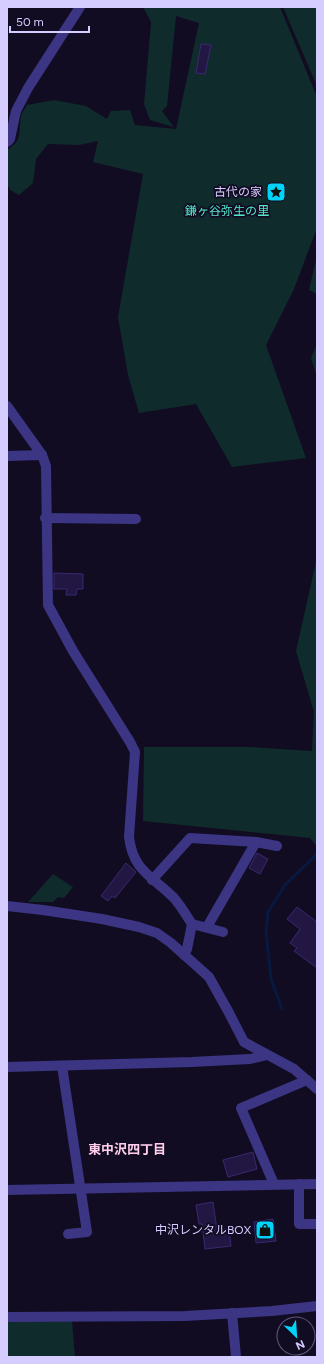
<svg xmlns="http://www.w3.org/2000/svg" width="324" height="1364" font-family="Figtree,'Noto Sans JP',sans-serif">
  <rect width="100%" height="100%" fill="#110c22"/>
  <!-- green -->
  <g fill="#0f2b2c">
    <path d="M143,7H280L317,97V228L294,289L266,345L306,458L232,467L196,404L139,413L128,375L118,317L143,174L93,162L98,141L79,145L48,144L36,159L33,183L19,195L10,190L7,184V150C24,139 18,133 21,116C22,112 25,109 27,105L54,100L86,106L107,119L111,111L130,110L135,125L176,129L199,23L176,16L167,106L162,111L174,127L150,120L144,104L151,22Z"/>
    <path d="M283,7H317V86Z"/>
    <path d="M317,255V294L309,290Z"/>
    <path d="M317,344V376L311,358Z"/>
    <path d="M317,557V847L310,838L143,821L144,747H251L312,751L314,712L296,651Z"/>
    <path d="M53,874L73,887L64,898L58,897L53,902H28Z"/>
    <path d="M7,1320H72L75,1357H7Z"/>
  </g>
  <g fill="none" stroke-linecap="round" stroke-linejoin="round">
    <!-- stream -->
    <path stroke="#071940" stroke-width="3" d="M282,1009L271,979L266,931L268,912L285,885L317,854"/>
  </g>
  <!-- building -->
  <g fill="#221743" stroke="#3a2871">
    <path d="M201,44L211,45L205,74L196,73Z"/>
    <path d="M54,573L83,574V589H77L76,595H66L67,589H54Z"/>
    <path d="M257,853L268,859L260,874L249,868Z"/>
    <path d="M126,863L136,872L115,898L112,896L108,901L101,896Z"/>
    <path d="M297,907L317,922V968L294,951L297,948L290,943L300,929L287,919Z"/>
    <path d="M253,1152L257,1169L228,1177L223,1160Z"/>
    <path d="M213,1202L217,1230L229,1228L231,1246L205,1249L202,1224H199L196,1205Z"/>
    <path d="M273,1219L276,1241L256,1243L254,1222Z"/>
  </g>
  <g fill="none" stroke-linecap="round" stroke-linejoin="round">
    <!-- minor -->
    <g stroke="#3b3583" stroke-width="10">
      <path d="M7,142L10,139L16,111L28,88L80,7"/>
      <path d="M7,406L42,455L46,466L48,605L73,651L130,742L135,752L129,837C133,872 154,877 174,898C181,906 186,915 192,924L187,949L184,955"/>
      <path d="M7,456L42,455"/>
      <path d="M45,518L136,519"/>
      <path d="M152,880L190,838L256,842L277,846"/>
      <path d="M7,906L43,910L102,919L139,927L157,933L171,943L209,977L228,1011L244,1042L294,1069L317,1089"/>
      <path d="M192,924L223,932"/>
      <path d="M207,927L256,842"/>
      <path d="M62,1066L87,1232L68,1234"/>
      <path d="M7,1067L192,1062L250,1059L267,1055"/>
      <path d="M274,1184L241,1108L307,1080"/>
      <path d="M299,1184V1224H317"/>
      <path d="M7,1190L317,1184"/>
      <path d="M232,1313L236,1357"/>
      <path d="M7,1317L185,1316L272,1311L317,1306"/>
    </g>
  </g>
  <!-- icons -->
  <defs>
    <g id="sight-square" transform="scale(1)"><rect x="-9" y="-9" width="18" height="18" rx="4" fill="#00d3f8" stroke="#110c22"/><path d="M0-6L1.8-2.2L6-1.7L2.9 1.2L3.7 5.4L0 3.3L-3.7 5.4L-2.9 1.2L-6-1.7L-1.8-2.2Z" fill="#111"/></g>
    <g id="shop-square" transform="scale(1)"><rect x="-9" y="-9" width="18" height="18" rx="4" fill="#00d3f8" stroke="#110c22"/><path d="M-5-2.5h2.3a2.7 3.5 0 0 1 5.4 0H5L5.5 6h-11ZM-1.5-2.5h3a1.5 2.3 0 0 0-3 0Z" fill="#111"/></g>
  </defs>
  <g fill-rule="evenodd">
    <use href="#sight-square" x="276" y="192"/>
    <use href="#shop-square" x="265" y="1230"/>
  </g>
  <g text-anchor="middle" stroke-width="3.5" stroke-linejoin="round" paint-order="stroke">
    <!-- poi labels -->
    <g font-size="12" fill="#d5cdff" stroke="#110c22" text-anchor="end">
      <text x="262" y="196">古代の家</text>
      <text x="251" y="1234">中沢レンタルBOX</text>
    </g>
    <!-- park labels -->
    <g font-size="12" fill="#53e5c7" stroke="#110c22">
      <text x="227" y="215">鎌ヶ谷弥生の里</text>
    </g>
    <!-- neighbourhood labels -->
    <g font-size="13" font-weight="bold" fill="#ffcfeb" stroke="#110c22">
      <text x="127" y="1154">東中沢四丁目</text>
    </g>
  </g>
  <!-- border -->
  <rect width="324" height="1364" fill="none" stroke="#d5cdff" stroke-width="16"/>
  <!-- north arrow -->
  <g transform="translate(296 1336) rotate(155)"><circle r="19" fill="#110c22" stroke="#5f597a"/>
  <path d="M0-3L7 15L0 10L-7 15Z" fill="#00d3f8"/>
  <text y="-6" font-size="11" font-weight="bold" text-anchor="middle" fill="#d5cdff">N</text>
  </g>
  <!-- scale -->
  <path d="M10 26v6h79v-6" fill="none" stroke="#d5cdff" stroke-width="2"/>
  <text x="16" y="26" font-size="12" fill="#d5cdff" stroke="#110c22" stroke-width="3" paint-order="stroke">50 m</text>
</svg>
